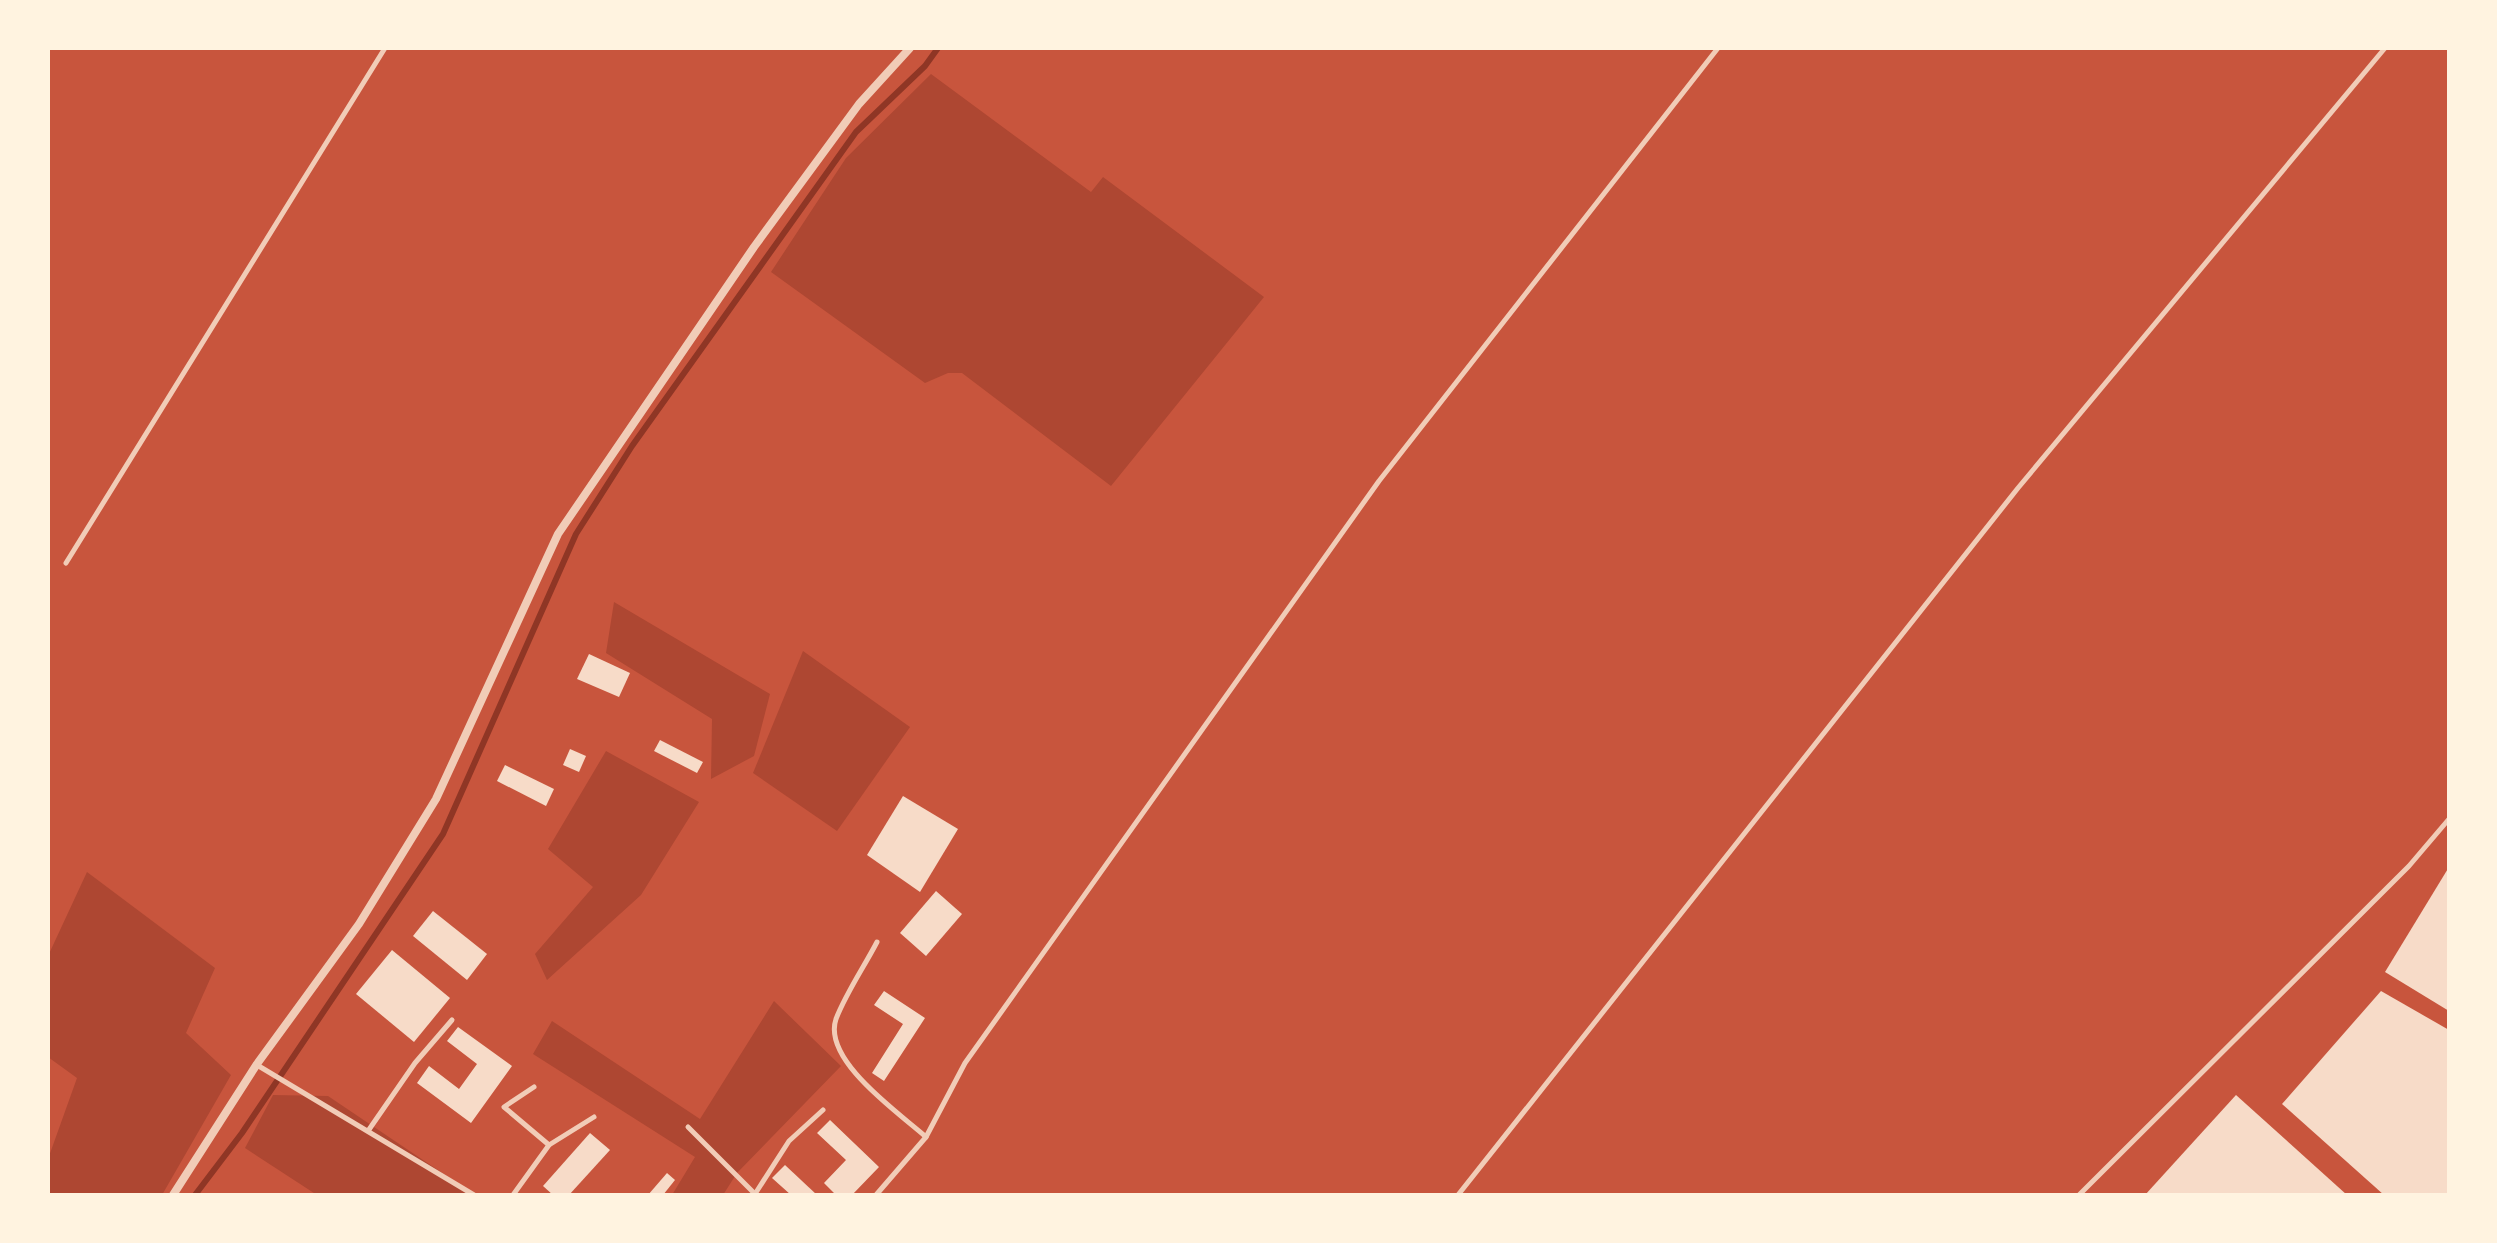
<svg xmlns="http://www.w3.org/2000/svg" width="2497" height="1243" font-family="'PT Sans Narrow',sans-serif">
  <rect width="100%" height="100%" fill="#c8553d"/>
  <!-- green -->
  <g fill="#ae4732">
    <path d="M931,74L1091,192L1103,177L1264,297L1111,486L962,373H948L925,383L771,272L846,158Z"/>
    <path d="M614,602L770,694L754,756L711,779L712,719L606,653Z"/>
    <path d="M803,651L910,727L837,831L753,773Z"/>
    <path d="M606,751L699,802L641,895L547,980L535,954L593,887L548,849Z"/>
    <path d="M87,872L215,968L186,1033L231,1075L162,1195H48V1159L77,1078L48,1057V956Z"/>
    <path d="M774,1001L841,1066L737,1173L723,1195H672L695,1157L533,1054L552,1021L700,1119Z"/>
    <path d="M273,1095L328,1096L475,1195H317L245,1148Z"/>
  </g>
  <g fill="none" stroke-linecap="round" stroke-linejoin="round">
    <!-- stream -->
    <path stroke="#8f3625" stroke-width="6" d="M195,1195L242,1133L443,834L576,534L632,446L856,132L925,66L938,48"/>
  </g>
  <!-- building -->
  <g fill="#f7dbc8">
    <path d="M589,654L630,673L619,697L577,679Z"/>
    <path d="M660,740L703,762L697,773L654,751Z"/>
    <path d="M570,749L586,756L579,772L563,765Z"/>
    <path d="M505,765L554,789L546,806L497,781Z"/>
    <path d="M903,796L958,829L920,892L867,855Z"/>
    <path d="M2449,867V1011L2385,972Z"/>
    <path d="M936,891L962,914L926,956L900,933Z"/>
    <path d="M433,911L487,954L467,980L413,936Z"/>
    <path d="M392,950L450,998L414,1042L356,994Z"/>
    <path d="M884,991L925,1018L884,1081L872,1073L903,1024L874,1005Z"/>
    <path d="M2381,991L2449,1030V1195H2384L2282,1104Z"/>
    <path d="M458,1027L512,1066L471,1123L417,1083L429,1066L459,1089L477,1064L447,1041Z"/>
    <path d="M2236,1095L2347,1195H2145Z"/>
    <path d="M830,1120L879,1167L852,1195H836L824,1183L846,1160L817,1133Z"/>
    <path d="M590,1133L610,1150L569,1195H553L543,1186Z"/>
    <path d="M785,1165L817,1195H791L772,1178Z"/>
    <path d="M667,1173L675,1180L663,1195H648Z"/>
  </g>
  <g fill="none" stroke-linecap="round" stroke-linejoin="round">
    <!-- service -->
    <g stroke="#f1ccb7" stroke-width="5">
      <path d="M66,563L385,48"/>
      <path d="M877,942C864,967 846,993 836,1019C822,1060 899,1113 926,1137"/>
      <path d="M257,1065L474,1195"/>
      <path d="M534,1087L504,1107L549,1145"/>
      <path d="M688,1127L755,1194"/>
      <path d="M368,1131L415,1063L452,1020"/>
      <path d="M755,1194L789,1141L823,1110"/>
      <path d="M513,1195L549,1145L594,1117"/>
      <path d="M876,1195L926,1137L965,1063L1379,481L1718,48"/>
      <path d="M1458,1195L2018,488L2385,48"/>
      <path d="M2079,1195L2409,866L2449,819"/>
    </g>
    <!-- minor -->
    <path stroke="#f1ccb7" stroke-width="8" d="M173,1195L257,1064L359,924L436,799L558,534L754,247L859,104L910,48"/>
  </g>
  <!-- border -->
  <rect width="2497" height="1243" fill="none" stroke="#fff3e0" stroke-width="100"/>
</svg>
